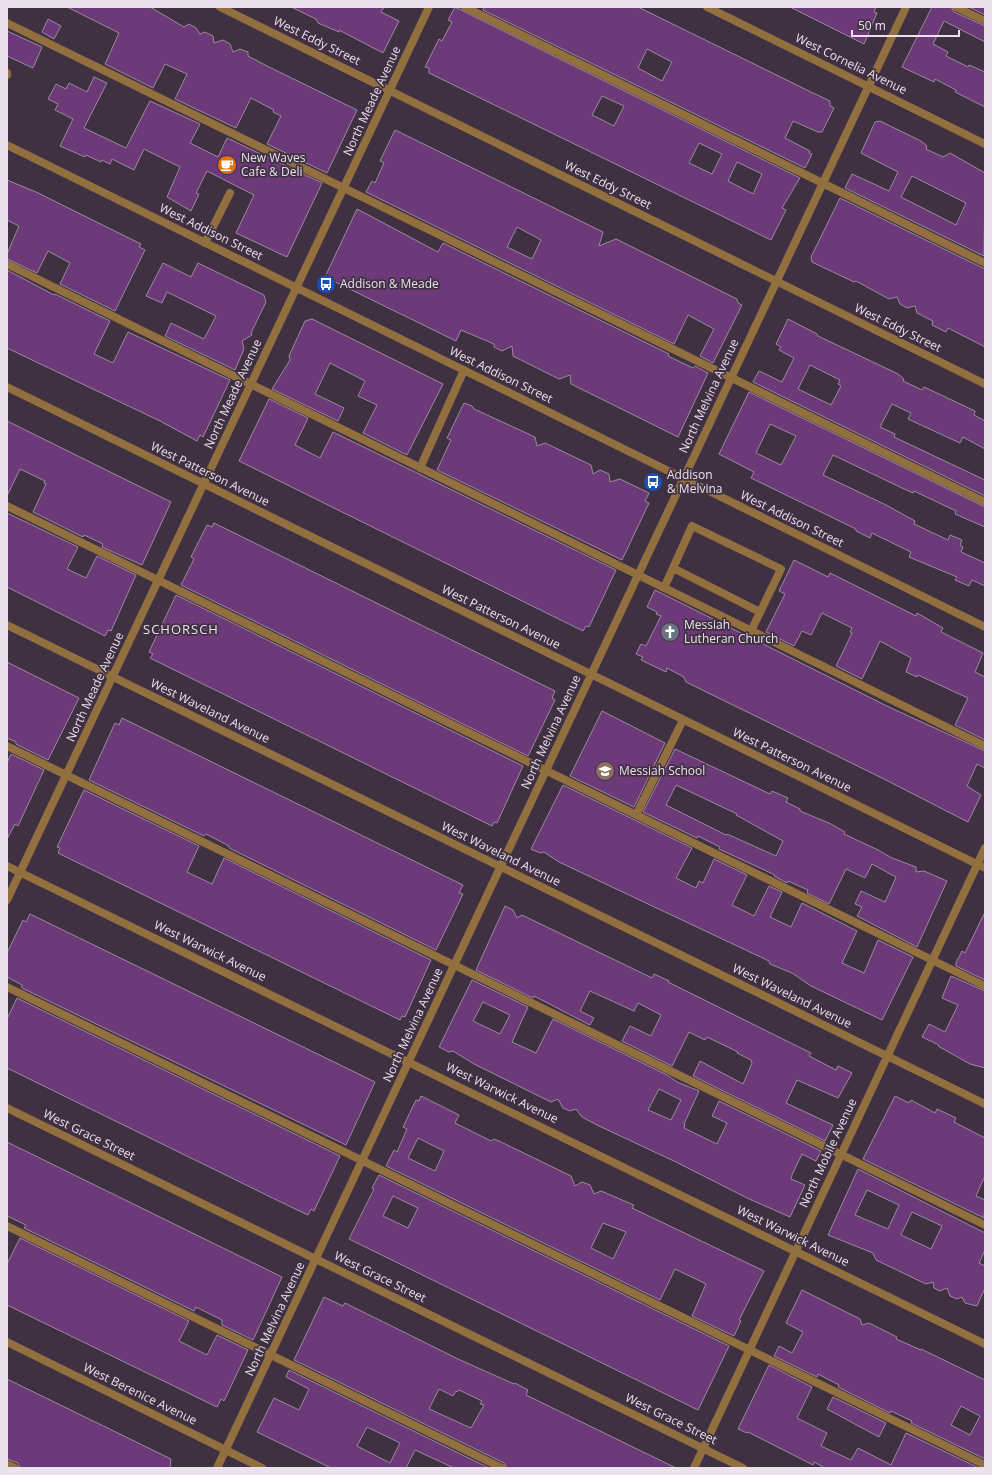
<svg xmlns="http://www.w3.org/2000/svg" width="992" height="1475" font-family="'Open Sans',sans-serif">
  <rect width="100%" height="100%" fill="#3f3042"/>
  <!-- building -->
  <g fill="#6c3979" stroke="#9b8a9f" fill-rule="evenodd">
    <path d="M67,7H150L184,27L189,24L196,28L200,34L205,32L213,36L214,43L223,40L230,44L233,52L240,49L248,52V56L269,67L357,110L327,173L267,144L281,116L273,112L274,110L251,98L236,128L175,99L187,74L165,64L153,88L105,64L119,33Z"/>
    <path d="M291,7H384L381,12L399,21L383,53L339,30V32L318,23L316,19Z"/>
    <path d="M455,7L800,178L782,208L786,210L771,240L429,73V68L425,67L439,39L442,41L452,22L448,20ZM602,96L624,106L614,126L592,115ZM699,143L722,154L712,174L689,163ZM737,162L762,174L753,194L728,181Z"/>
    <path d="M484,7H638L811,92L830,101V106L834,108L822,132H818L793,121L785,138L810,151L809,153L812,154L805,168L483,10ZM647,49L672,62L662,81L638,68Z"/>
    <path d="M790,7H876L874,12L877,13L864,44Z"/>
    <path d="M932,7H951L954,12L985,26V42L944,21L933,44L948,52L946,56L968,67L969,65L985,72V107L955,92L956,90L935,79L934,82L902,67Z"/>
    <path d="M969,7H985V15Z"/>
    <path d="M48,19L61,26L54,39L42,32Z"/>
    <path d="M7,31L42,47L33,68L7,56Z"/>
    <path d="M94,77L107,83L84,128L126,148L150,101L200,124L190,143L218,157L227,138L322,183L287,257L236,233L254,195L207,171L196,193L199,194L191,211L167,197L180,167L144,149L134,170L112,159L110,164L102,160L101,162L86,155L85,157L60,146L73,119L55,110L58,104L48,99L56,84L66,89L69,83L87,92Z"/>
    <path d="M880,121L921,141L927,146L926,149L943,157L950,153L985,173L984,256L845,188L852,174L889,191L898,172L861,153L875,122ZM912,176L966,203L956,225L901,197Z"/>
    <path d="M395,130L603,232L599,246L616,239L737,299L738,303L742,305L713,363L700,356L714,329L688,315L674,344L366,192L372,181L375,183L384,163L380,161ZM517,227L541,240L532,259L507,247Z"/>
    <path d="M7,180L36,192L141,244L139,247L145,250L115,311L60,284L70,263L48,251L37,273L7,259V254L19,226L7,220Z"/>
    <path d="M840,198L985,269V347L948,328L946,332L932,325L933,321L917,313L915,306L907,308L900,304L897,297L889,299L856,281L854,282L812,262L811,257Z"/>
    <path d="M357,209L438,252L443,243L669,354L668,356L693,368L695,366L708,373L678,437L571,384L570,375L559,379L513,356L512,346L502,351L494,347V344L461,330L456,341L325,277Z"/>
    <path d="M163,263L191,277L198,263L264,295L266,302L251,333L252,335L242,341L244,349L235,370L165,336L171,323L204,339L216,316L167,292L162,303L146,296Z"/>
    <path d="M7,270L54,295L55,294L110,321L94,354L113,363L128,332L230,380L203,437L200,435L197,441L160,421L7,348Z"/>
    <path d="M312,319L443,384L407,455L363,433L377,405L358,396L365,381L330,363L315,394L344,408L338,421L272,389L290,360L289,356L305,321Z"/>
    <path d="M788,319L817,334L818,336L898,374L904,379L903,381L922,390L924,387L975,411L974,415L985,421V449L963,437L960,443L908,419L911,413L892,404L880,427L895,434L894,437L985,480V496L753,382L759,371L782,382L794,358L779,350L781,347L776,344ZM810,365L840,380L838,384L841,386L831,405L798,389Z"/>
    <path d="M749,392L985,507V527L955,514L956,511L914,491L913,493L902,488L833,455L823,475L886,505L915,521L914,524L948,540L950,535L962,540L960,545L963,547L961,552L985,563V586L972,580L969,586L955,580L957,577L909,557L911,552L872,533L870,538L856,531V529L751,478L754,472L719,454ZM770,424L796,436L781,465L756,453Z"/>
    <path d="M269,399L308,418L295,445L320,458L333,432L616,570L589,627L586,626L583,631L239,461Z"/>
    <path d="M464,403L472,406L474,409L535,437L537,446L545,443L591,465L593,474L600,470L609,474L610,482L620,479L649,493L645,501L649,503L622,560L437,470L451,440L447,438Z"/>
    <path d="M7,421L171,502L142,565L102,547L103,544L84,535L83,537L33,512L46,484L44,483L45,481L20,469L7,496Z"/>
    <path d="M7,513L78,547L67,569L86,578L97,556L136,575L111,631L108,630L105,636L7,587Z"/>
    <path d="M214,523L555,691L552,698L555,700L528,756L181,585L194,559L191,557L207,525L212,527Z"/>
    <path d="M794,560L828,577L830,573L916,616L917,613L943,628L941,632L983,653L975,672L985,677V740L955,725L968,698L918,675L917,677L906,672L911,658L880,641L862,679L836,666L852,633L850,632L852,628L822,613L811,635L802,631L794,646L766,632L785,594L779,591Z"/>
    <path d="M655,590L891,708L985,751V768L977,764L967,786L981,795L968,822L882,778L686,682L684,677L667,668L666,672L641,660L643,657L636,654L641,644L646,646L661,616L656,614L657,612L647,607Z"/>
    <path d="M176,595L523,766L497,823L494,822L492,826L150,658L153,654L149,652Z"/>
    <path d="M7,662L79,698L48,760L16,744V742L7,738Z"/>
    <path d="M602,711L665,743L634,807L570,776Z"/>
    <path d="M122,718L463,885L459,893L463,894L436,950L229,848V846L206,834L204,836L89,780L115,723L119,725Z"/>
    <path d="M675,749L770,794L772,791L788,798L786,802L800,809V811L831,824L845,832L844,834L878,850L892,858L916,867V872L924,871L947,881L917,947L857,916L862,907L855,904L861,891L885,902L896,877L872,864L865,878L846,869L829,904L807,893L808,890L788,881L787,883L774,876L775,875L719,849L720,847L698,836L697,838L643,812ZM676,785L737,814L736,815L783,841L776,856L727,834L726,835L666,805Z"/>
    <path d="M11,754L44,770L18,826L15,824L7,839V763Z"/>
    <path d="M563,785L692,848L676,878L696,888L699,881L703,883L714,859L747,875L732,905L754,916L769,886L782,892L770,917L791,927L802,903L857,931L842,963L864,973L878,940L913,957L882,1020L811,986L792,973L770,964L769,961L559,862L544,852L540,853L531,849Z"/>
    <path d="M84,790L199,846L187,872L212,884L224,858L431,960L405,1017L402,1016L400,1020L58,853L60,848L57,847Z"/>
    <path d="M505,906L513,910L517,918L522,915L652,978L654,974L669,981L668,982L811,1053L809,1056L836,1070L838,1066L852,1073L838,1098L797,1080L786,1103L833,1125L825,1141L693,1076L700,1061L743,1084L752,1063L751,1060L737,1053L738,1052L707,1037L705,1040L689,1032L672,1066L622,1041L630,1026L651,1036L661,1015L638,1003L634,1011L590,991L580,1011L594,1018L590,1025L534,996L533,998L476,970Z"/>
    <path d="M985,912V980L956,966V963L962,951L965,953Z"/>
    <path d="M30,914L375,1082L346,1145L22,988V985L7,977V953L23,920L26,922Z"/>
    <path d="M951,976L985,991V1068L970,1064L938,1046L939,1045L922,1037L929,1024L945,1032L958,1005L942,998Z"/>
    <path d="M472,980L528,1007L512,1042L536,1053L553,1019L667,1075L677,1082L699,1091L684,1124L685,1125L684,1128L717,1144L727,1123L712,1116L719,1101L821,1151L816,1161L802,1154L792,1175L791,1179L805,1185L790,1217L747,1198L676,1162L597,1125L582,1117L576,1109L570,1111L563,1108L558,1099L551,1102L474,1064L453,1051L449,1052L439,1047ZM483,1002L510,1015L500,1034L473,1021ZM659,1089L681,1100L671,1120L648,1110Z"/>
    <path d="M17,998L340,1156L314,1211L311,1209L308,1215L291,1207L7,1068V1019Z"/>
    <path d="M421,1096L459,1115L455,1123L491,1141L494,1139L501,1142L571,1176L575,1186L582,1182L590,1185L594,1194L601,1191L634,1205L632,1208L764,1271L739,1320L741,1321L734,1336L692,1316L706,1284L702,1282L675,1269L660,1300L386,1166L394,1150L397,1152L407,1129L403,1127L416,1100L419,1101ZM418,1138L444,1151L435,1171L408,1158ZM603,1223L626,1232L613,1259L591,1248Z"/>
    <path d="M895,1096L909,1103L911,1100L935,1113L937,1109L956,1118L954,1122L985,1138V1176L976,1196L985,1200L984,1218L863,1159Z"/>
    <path d="M7,1142L282,1277L253,1340L222,1325V1320L196,1307L194,1311L24,1228L26,1225L7,1216Z"/>
    <path d="M858,1169L985,1233V1250L979,1263L985,1266V1288L977,1306L965,1303L962,1297L957,1299L950,1296L947,1288L940,1291L934,1288L933,1282L926,1284L876,1260L873,1253L828,1235ZM867,1190L899,1205L888,1229L855,1215ZM912,1212L942,1226L931,1249L901,1235Z"/>
    <path d="M379,1175L729,1346L698,1410L349,1239L374,1189L372,1188ZM393,1196L418,1208L408,1228L383,1216Z"/>
    <path d="M20,1238L189,1321L179,1341L207,1355L217,1335L248,1350L224,1401L221,1399L217,1407L7,1305V1264Z"/>
    <path d="M802,1290L860,1319L862,1325L869,1323L897,1337L896,1339L921,1350V1349L985,1380V1459L911,1423L912,1421L891,1411L890,1413L838,1387L839,1385L818,1374L817,1377L774,1356L779,1346L792,1353L803,1332L786,1323ZM961,1406L980,1416L970,1435L951,1425Z"/>
    <path d="M324,1297L343,1306L345,1303L458,1359L514,1384L515,1383L528,1390L526,1395L676,1468H507L504,1463L294,1360ZM439,1389L453,1396L456,1391L457,1392L459,1390L482,1401L480,1404L484,1405L471,1428L429,1409Z"/>
    <path d="M769,1365L812,1387L797,1418L827,1433L821,1446L851,1460L858,1448L891,1465L906,1433L979,1468H825L814,1462L813,1465L748,1432L747,1433L738,1429Z"/>
    <path d="M289,1370L489,1468H454L415,1450L406,1468H331L257,1432L274,1398L299,1410L309,1389L286,1377ZM367,1427L400,1443L390,1463L357,1446Z"/>
    <path d="M7,1379L171,1459L170,1468H20L18,1463L7,1459Z"/>
    <path d="M833,1397L886,1423L879,1437L827,1409Z"/>
  </g>
  <g fill="none" stroke-linecap="round" stroke-linejoin="round">
    <!-- service -->
    <g stroke="#916f3e" stroke-width="8">
      <path d="M465,7L985,263"/>
      <path d="M956,7L985,21"/>
      <path d="M7,23L985,502"/>
      <path d="M7,73V75"/>
      <path d="M205,243L230,193"/>
      <path d="M7,264L985,746"/>
      <path d="M420,468L464,370"/>
      <path d="M7,506L985,986"/>
      <path d="M673,568L760,612"/>
      <path d="M664,588L692,526L781,569L751,631"/>
      <path d="M7,746L985,1225"/>
      <path d="M636,815L683,720"/>
      <path d="M7,987L985,1465"/>
      <path d="M7,1226L502,1468"/>
      <path d="M7,1464L15,1468"/>
    </g>
    <!-- minor -->
    <g stroke="#916f3e" stroke-width="8">
      <path d="M220,7L985,384"/>
      <path d="M707,7L985,144"/>
      <path d="M7,387L985,868"/>
      <path d="M7,625L985,1104"/>
      <path d="M7,866L985,1344"/>
      <path d="M7,900L429,7"/>
      <path d="M7,1108L743,1468"/>
      <path d="M7,1342L262,1468"/>
      <path d="M217,1468L906,7"/>
      <path d="M694,1468L985,848"/>
    </g>
    <!-- tertiary -->
    <path stroke="#916f3e" stroke-width="8" d="M7,145L985,627"/>
  </g>
  <!-- icons -->
  <defs>
    <g id="cafe-disc" transform="scale(1)"><circle r="9.5" fill="#e8710a" stroke="#3f3042"/><path d="M-5.5-4.5H6V0H3Q3 3.5 0 3.5H-2.5Q-5.5 3.5-5.5 0ZM3-3.2v2h1.7v-2ZM-6 4.5H4V6H-6Z" fill="#fff"/></g>
    <g id="bus-disc" transform="scale(1)"><circle r="9.5" fill="#1a4fb4" stroke="#3f3042"/><path d="M-5-6H5V4H4V6H2V4H-2V6H-4V4H-5ZM-3.5-4V0h7V-4ZM-3.5 1.2v1.5H-2V1.2ZM2 1.2v1.5H3.5V1.2Z" fill="#fff"/></g>
    <g id="church-disc" transform="scale(1)"><circle r="9.5" fill="#6b7280" stroke="#3f3042"/><path d="M-1.2-6h2.4v3.5h3.3v2.4h-3.3V6h-2.4V-.1h-3.3v-2.4h3.3Z" fill="#fff"/></g>
    <g id="school-disc" transform="scale(1)"><circle r="9.5" fill="#8d6e63" stroke="#3f3042"/><path d="M0-5L7-2L0 1L-7-2ZM-4 1L0 2.5L4 1V4Q0 6-4 4Z" fill="#fff"/></g>
  </defs>
  <g fill-rule="evenodd">
    <use href="#cafe-disc" x="227" y="165"/>
    <use href="#bus-disc" x="326" y="284"/>
    <use href="#bus-disc" x="653" y="482"/>
    <use href="#church-disc" x="670" y="632"/>
    <use href="#school-disc" x="605" y="771"/>
  </g>
  <g text-anchor="middle" stroke-width="3.5" stroke-linejoin="round" paint-order="stroke">
    <!-- street labels -->
    <g font-size="12" fill="#ebe2ed" stroke="#3f3042">
      <text transform="translate(317 41) rotate(26)" y="4">West Eddy Street</text>
      <text transform="translate(851 64) rotate(26)" y="4">West Cornelia Avenue</text>
      <text transform="translate(372 101) rotate(-65)" y="4">North Meade Avenue</text>
      <text transform="translate(608 185) rotate(26)" y="4">West Eddy Street</text>
      <text transform="translate(211 232) rotate(26)" y="4">West Addison Street</text>
      <text transform="translate(898 328) rotate(26)" y="4">West Eddy Street</text>
      <text transform="translate(501 375) rotate(26)" y="4">West Addison Street</text>
      <text transform="translate(233 394) rotate(-65)" y="4">North Meade Avenue</text>
      <text transform="translate(709 396) rotate(-65)" y="4">North Melvina Avenue</text>
      <text transform="translate(210 474) rotate(26)" y="4">West Patterson Avenue</text>
      <text transform="translate(792 519) rotate(26)" y="4">West Addison Street</text>
      <text transform="translate(501 617) rotate(26)" y="4">West Patterson Avenue</text>
      <text transform="translate(95 687) rotate(-65)" y="4">North Meade Avenue</text>
      <text transform="translate(210 711) rotate(26)" y="4">West Waveland Avenue</text>
      <text transform="translate(551 732) rotate(-65)" y="4">North Melvina Avenue</text>
      <text transform="translate(792 760) rotate(26)" y="4">West Patterson Avenue</text>
      <text transform="translate(501 854) rotate(26)" y="4">West Waveland Avenue</text>
      <text transform="translate(210 951) rotate(26)" y="4">West Warwick Avenue</text>
      <text transform="translate(792 996) rotate(26)" y="4">West Waveland Avenue</text>
      <text transform="translate(413 1025) rotate(-65)" y="4">North Melvina Avenue</text>
      <text transform="translate(502 1093) rotate(26)" y="4">West Warwick Avenue</text>
      <text transform="translate(89 1135) rotate(26)" y="4">West Grace Street</text>
      <text transform="translate(828 1153) rotate(-65)" y="4">North Mobile Avenue</text>
      <text transform="translate(793 1236) rotate(26)" y="4">West Warwick Avenue</text>
      <text transform="translate(380 1277) rotate(26)" y="4">West Grace Street</text>
      <text transform="translate(275 1319) rotate(-65)" y="4">North Melvina Avenue</text>
      <text transform="translate(140 1394) rotate(26)" y="4">West Berenice Avenue</text>
      <text transform="translate(671 1419) rotate(26)" y="4">West Grace Street</text>
    </g>
    <!-- poi labels -->
    <g font-size="12" fill="#ebe2ed" stroke="#3f3042" text-anchor="start">
      <text x="241" y="162">New Waves<tspan x="241" dy="14">Cafe &amp; Deli</tspan></text>
      <text x="340" y="288">Addison &amp; Meade</text>
      <text x="667" y="479">Addison<tspan x="667" dy="14">&amp; Melvina</tspan></text>
      <text x="684" y="629">Messiah<tspan x="684" dy="14">Lutheran Church</tspan></text>
      <text x="619" y="775">Messiah School</text>
    </g>
    <!-- neighbourhood labels -->
    <g font-size="13" letter-spacing="1" fill="#ebe2ed" stroke="#3f3042">
      <text x="181" y="634">SCHORSCH</text>
    </g>
  </g>
  <!-- border -->
  <rect width="992" height="1475" fill="none" stroke="#ebe2ed" stroke-width="16"/>
  <!-- scale -->
  <path d="M852 30v6h107v-6" fill="none" stroke="#ebe2ed" stroke-width="2"/>
  <text x="858" y="30" font-size="12" fill="#ebe2ed" stroke="#3f3042" stroke-width="3" paint-order="stroke">50 m</text>
</svg>
